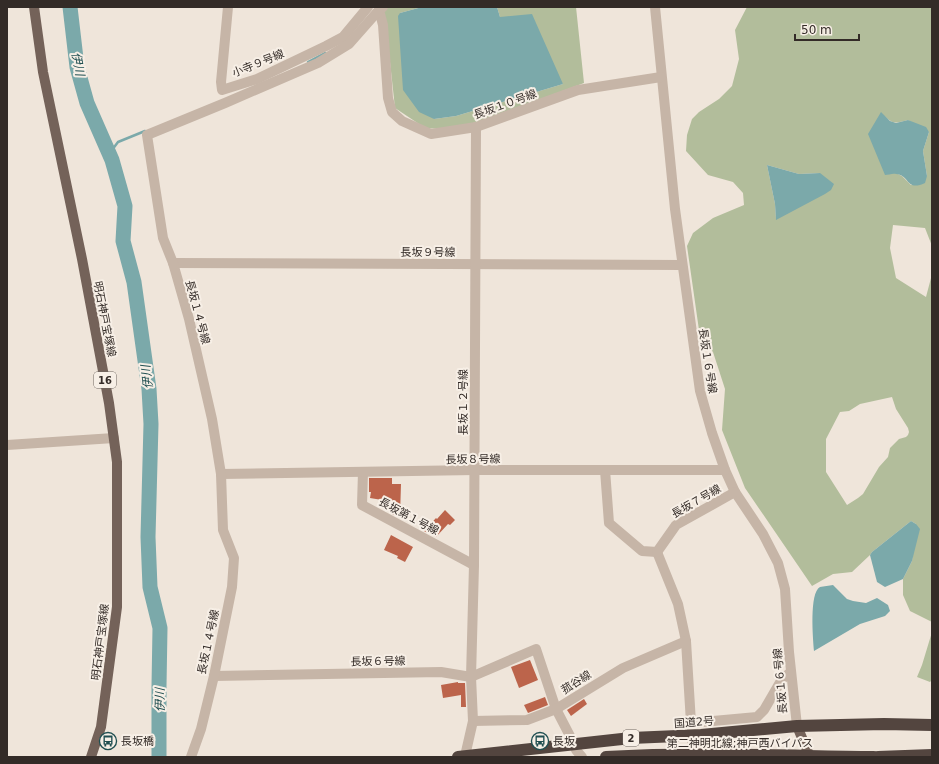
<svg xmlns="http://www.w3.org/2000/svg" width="939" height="764" font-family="'DejaVu Sans','Noto Sans JP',sans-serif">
  <rect width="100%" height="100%" fill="#efe5da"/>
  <!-- green -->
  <g fill="#b2bd9b" fill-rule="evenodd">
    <path d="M387,7H422L400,13L434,119L456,116L563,84L500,17L497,7H576L584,83L479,122L441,129L425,128L395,108L386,25L382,10Z"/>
    <path d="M747,7H932V246L925,228L893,225L890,248L896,278L926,297L931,278L932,271V622L910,611L903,595V579L912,561L916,524L911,521L872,552L870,555L852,572L833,574L812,586L745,488L722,430L725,389L713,352L700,337L687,246L693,233L713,218L744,205L743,193L733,182L708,175L686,151L687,135L692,119L699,112L719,99L732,86L739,59L735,30ZM881,113C893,124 893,124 908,120L929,132L923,151L927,176L911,185L902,176L896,173ZM767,165L799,174L820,173L776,219L775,204ZM892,397L896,409L908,428L909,432L908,435L906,437L899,439L890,448L888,457L879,467L863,494L858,498L847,505L826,472V439L840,412L849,411L860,404Z"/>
    <path d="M932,632V680L930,682L917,677L922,665Z"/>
  </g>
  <!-- water -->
  <g fill="#7ba9aa">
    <path d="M422,7H497L500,17L532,14L563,84L456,116L434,119L419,112L403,90L398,16L400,13Z"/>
    <path d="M881,112L890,121L896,123L908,120L926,127L929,132L923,151L927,176L925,183C906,192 910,175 896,174C893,173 888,175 885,175L868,134Z"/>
    <path d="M767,165L799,174L820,173L834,184L831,190L825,194L776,220L775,204Z"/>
    <path d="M911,521L916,524L920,529L912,561L903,579L885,587L877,582L870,555L872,552Z"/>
    <path d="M833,585L847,599L853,601L866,603L877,598L888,605L890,611L885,616L860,624L814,651C813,639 809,593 820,587C824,586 829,586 833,585Z"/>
  </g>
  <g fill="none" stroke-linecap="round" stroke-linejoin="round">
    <!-- stream -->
    <g stroke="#7ba9aa" stroke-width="2.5">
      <path d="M308,62L325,53"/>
      <path d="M112,160V150L118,142L145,131"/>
    </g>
    <!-- river -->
    <path stroke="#7ba9aa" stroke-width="15" d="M70,7L77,67L87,103L112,160L125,206L123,241L134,282L149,389L151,424L148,537L150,587L160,628L159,686V757"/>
  </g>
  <!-- building -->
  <g fill="#bc644b">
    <path d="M369,478H392V484H401L400,516H397L392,514V504L382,503V500L370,498L371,492H369Z"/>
    <path d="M445,510L455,520L450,525L448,524L436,537L424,531L436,518L437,519Z"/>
    <path d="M391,535L413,547L405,562L397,558L398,556L384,550Z"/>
    <path d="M530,660L538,680L519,688L511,667Z"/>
    <path d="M458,682V683H465L466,707H461V695L443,698L441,685Z"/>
    <path d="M545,697L548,705L528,713L524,705Z"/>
    <path d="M584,699L587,704L571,716L567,710Z"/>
  </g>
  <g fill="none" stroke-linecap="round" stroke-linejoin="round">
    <!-- minor -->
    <g stroke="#c6b5a7" stroke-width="10">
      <path d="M228,7L221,82L222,90L257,79L326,46L343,37L368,7"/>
      <path d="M655,7L675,209L700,391L712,433L725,470L735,492L763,534L778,563L785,589L789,652L797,726"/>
      <path d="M379,10L383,25L388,98L392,112L402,121L431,134L476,127L578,90L661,77"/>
      <path d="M173,263L682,265"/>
      <path d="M7,445L114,438"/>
      <path d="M605,470L609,523L642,551L657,552"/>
      <path d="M363,472L362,505L474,565"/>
      <path d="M221,474L475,470H725"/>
      <path d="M657,552L678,604L686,641L691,723L757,717L764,710L782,679L791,672"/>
      <path d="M657,552L676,525L735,492"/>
      <path d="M214,676L441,672L471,677L536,649L556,709L570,736"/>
      <path d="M473,721L527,720L556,709L623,668L686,641"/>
      <path d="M692,743L693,757"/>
      <path d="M576,750L582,757"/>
      <path d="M465,756L473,721L471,677L474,565L476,127"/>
      <path d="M191,757L201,729L214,676L232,587L234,558L223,530L221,474L212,419L189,319L173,263L163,238L147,135L225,103L318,63L349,44L379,10L383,7"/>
    </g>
    <!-- major -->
    <g stroke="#746259" stroke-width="10">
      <path d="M34,7L43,72L82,259L109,403L117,462V607L101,727L91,757"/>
      <path d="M797,726L810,757"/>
    </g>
    <!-- highway -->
    <g stroke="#53453f" stroke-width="12">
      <path d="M458,757L631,738L701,735L797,726L884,724L932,725"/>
      <path d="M878,757L932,755"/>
    </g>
    <!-- highway-bridge -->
    <path stroke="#53453f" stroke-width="12" d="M606,757C695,752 785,756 874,757"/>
  </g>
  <!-- icons -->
  <defs>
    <g id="bus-ring" transform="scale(0.9)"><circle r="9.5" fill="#f7efe6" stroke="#204f51" stroke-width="1.5"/><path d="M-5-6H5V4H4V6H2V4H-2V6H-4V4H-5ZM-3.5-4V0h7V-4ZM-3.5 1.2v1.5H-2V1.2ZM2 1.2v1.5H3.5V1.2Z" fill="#204f51"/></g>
  </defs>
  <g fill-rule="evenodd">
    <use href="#bus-ring" x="108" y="741"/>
    <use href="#bus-ring" x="540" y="741"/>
  </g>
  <g text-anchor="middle" stroke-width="4" stroke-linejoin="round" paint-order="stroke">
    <!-- shield labels -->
    <g fill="#f7efe6" stroke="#6e6660" stroke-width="1">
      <rect x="94" y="372" width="22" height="16" rx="3"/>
      <rect x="623" y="730" width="16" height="16" rx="3"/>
    </g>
    <g font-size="10" font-weight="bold" fill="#332b27">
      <text x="105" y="384">16</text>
      <text x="631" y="742">2</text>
    </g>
    <!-- street labels -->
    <g font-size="11" fill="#332b27" stroke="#f7efe6">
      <text transform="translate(258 63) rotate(-22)" y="4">小寺９号線</text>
      <text transform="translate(505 104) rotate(-20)" y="4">長坂１０号線</text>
      <text x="428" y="256">長坂９号線</text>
      <text transform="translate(198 312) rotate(75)" y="4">長坂１４号線</text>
      <text transform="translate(105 319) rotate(79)" y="4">明石神戸宝塚線</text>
      <text transform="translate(708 361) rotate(81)" y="4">長坂１６号線</text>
      <text transform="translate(463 402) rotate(-90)" y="4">長坂１２号線</text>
      <text transform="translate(473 459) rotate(-1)" y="4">長坂８号線</text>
      <text transform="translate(696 501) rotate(-30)" y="4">長坂７号線</text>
      <text transform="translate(409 516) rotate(28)" y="4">長坂第１号線</text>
      <text transform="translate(100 642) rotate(-83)" y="4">明石神戸宝塚線</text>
      <text transform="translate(208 642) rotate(-78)" y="4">長坂１４号線</text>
      <text transform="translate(378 661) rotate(-1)" y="4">長坂６号線</text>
      <text transform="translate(780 681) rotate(-95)" y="4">長坂１６号線</text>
      <text transform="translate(576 682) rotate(-32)" y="4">菰谷線</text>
      <text transform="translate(694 722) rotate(-4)" y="4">国道2号</text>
      <text x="740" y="747">第二神明北線;神戸西バイパス</text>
    </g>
    <!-- poi labels -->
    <g font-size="11" fill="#332b27" stroke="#f7efe6" text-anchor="start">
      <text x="121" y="745">長坂橋</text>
      <text x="553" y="745">長坂</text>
    </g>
    <!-- water labels -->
    <g font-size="12" font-style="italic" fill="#204f51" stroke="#f7efe6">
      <text transform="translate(78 64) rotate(79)" y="4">伊川</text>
      <text transform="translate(147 377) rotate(-97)" y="4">伊川</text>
      <text transform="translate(160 700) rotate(-90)" y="4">伊川</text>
    </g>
  </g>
  <!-- border -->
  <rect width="939" height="764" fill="none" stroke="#332b27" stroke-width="16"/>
  <!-- scale -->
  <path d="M795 34v6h64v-6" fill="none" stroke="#332b27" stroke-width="2"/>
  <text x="801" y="34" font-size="12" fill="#332b27" stroke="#f7efe6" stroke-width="3" paint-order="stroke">50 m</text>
</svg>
